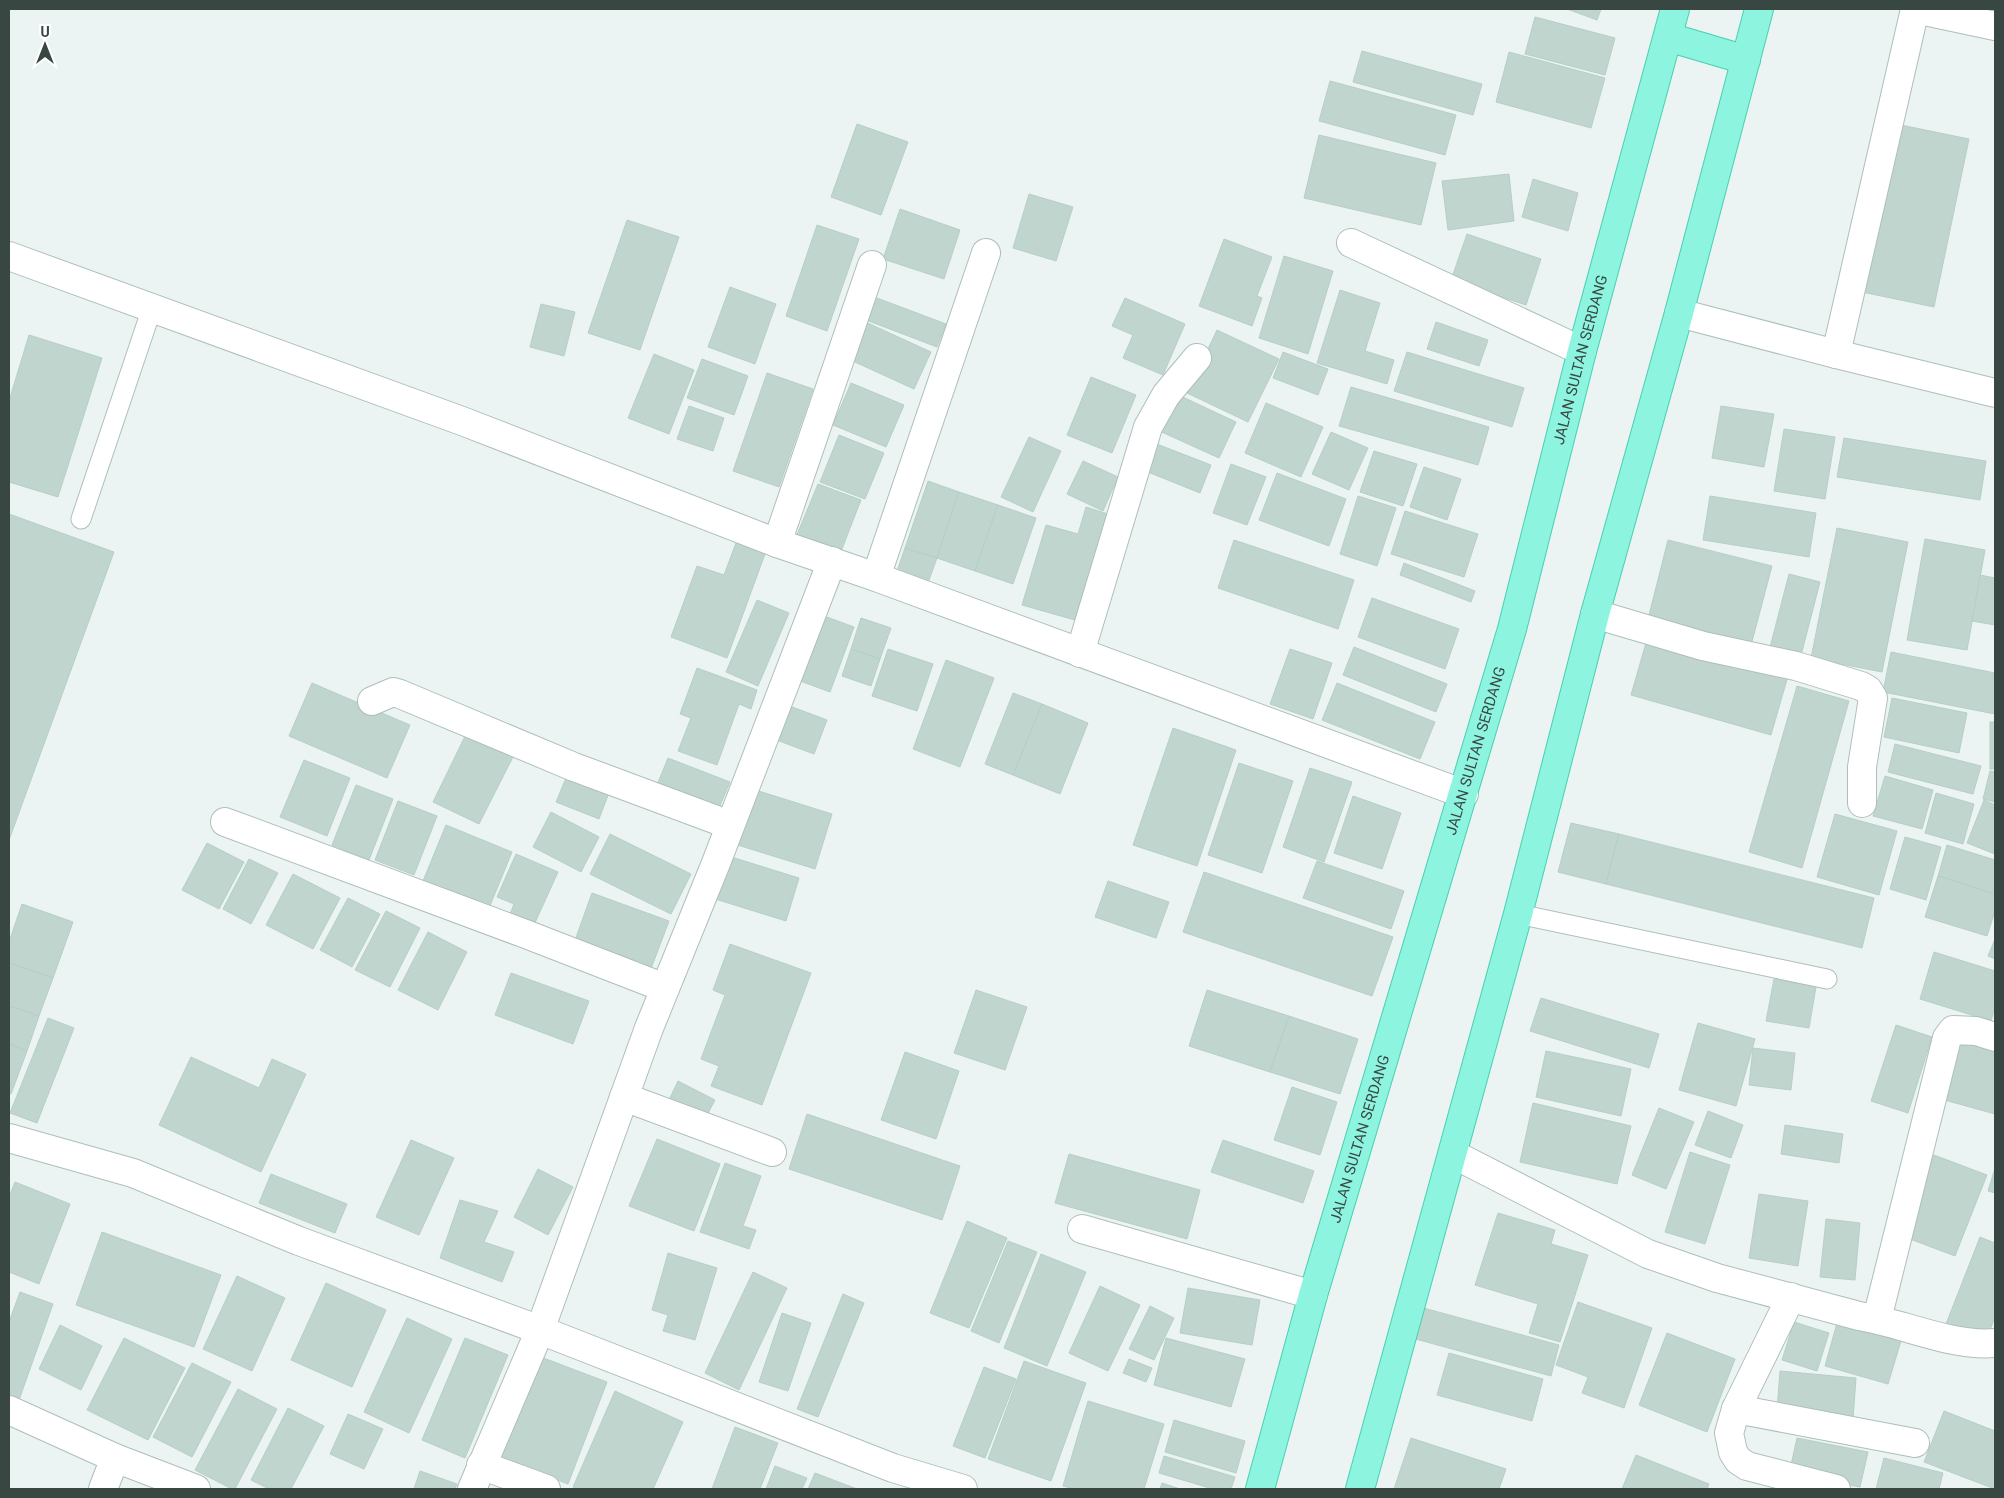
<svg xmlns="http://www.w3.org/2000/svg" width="2004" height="1498" font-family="Roboto,sans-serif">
  <rect width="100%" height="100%" fill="#ebf4f2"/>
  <!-- building -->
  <g fill="#c1d5cf" stroke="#b5cfc8">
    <path d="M1567,9H1601L1597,20Z"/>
    <path d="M1535,17L1615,38L1605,75L1525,54Z"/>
    <path d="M1362,51L1482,84L1473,115L1353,82Z"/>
    <path d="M1509,52L1605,78L1591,128L1496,102Z"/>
    <path d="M1330,81L1456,115L1445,155L1319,121Z"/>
    <path d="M857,124L908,142L881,215L831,197Z"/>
    <path d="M1896,124L1969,139L1934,307L1862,292Z"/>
    <path d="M1319,135L1436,163L1421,225L1304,198Z"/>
    <path d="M1509,174L1514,221L1448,230L1442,181Z"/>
    <path d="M1533,179L1578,193L1568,231L1522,217Z"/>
    <path d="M1029,194L1073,207L1056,261L1013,248Z"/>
    <path d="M900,209L960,230L944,279L883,259Z"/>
    <path d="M627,220L679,237L640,350L588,333Z"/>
    <path d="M817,225L859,239L827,331L786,316Z"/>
    <path d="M1467,234L1541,259L1526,305L1451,280Z"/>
    <path d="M1224,239L1272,257L1257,296L1262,298L1252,326L1199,306Z"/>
    <path d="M1284,256L1333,271L1308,354L1259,338Z"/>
    <path d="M730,287L776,304L755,364L708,347Z"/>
    <path d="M1340,290L1380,303L1365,351L1394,360L1387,384L1317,363Z"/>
    <path d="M869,295L946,324L937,347L861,318Z"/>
    <path d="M1125,298L1185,324L1163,375L1123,358L1133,335L1112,326Z"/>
    <path d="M541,304L575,312L564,356L530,347Z"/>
    <path d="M861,320L931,352L914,389L844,357Z"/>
    <path d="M1436,322L1488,340L1479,366L1427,349Z"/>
    <path d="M1217,330L1279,359L1248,422L1187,393Z"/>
    <path d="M29,335L102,358L58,497L9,482V401Z"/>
    <path d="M1283,352L1328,369L1318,395L1273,378Z"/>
    <path d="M1407,352L1524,388L1512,427L1394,391Z"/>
    <path d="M654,354L694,370L669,434L628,418Z"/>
    <path d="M702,359L748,376L734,415L687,398Z"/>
    <path d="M767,373L813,389L779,487L733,471Z"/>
    <path d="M1091,377L1136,395L1112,453L1067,435Z"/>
    <path d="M851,383L904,405L886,447L833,425Z"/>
    <path d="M1351,387L1489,427L1478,465L1339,426Z"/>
    <path d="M1172,392L1236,422L1219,458L1155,429Z"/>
    <path d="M1266,403L1323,427L1301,477L1245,453Z"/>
    <path d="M689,406L724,418L713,451L677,439Z"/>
    <path d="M1721,406L1774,414L1764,467L1712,458Z"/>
    <path d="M1784,429L1835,437L1825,499L1774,491Z"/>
    <path d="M1331,432L1368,448L1349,490L1312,474Z"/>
    <path d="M839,435L884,453L865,499L820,482Z"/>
    <path d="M1029,437L1061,451L1033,512L1001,497Z"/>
    <path d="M1844,438L1986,461L1980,500L1837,477Z"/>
    <path d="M1149,441L1211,465L1200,493L1138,468Z"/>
    <path d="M1374,451L1417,464L1403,506L1360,492Z"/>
    <path d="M1083,461L1118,477L1103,511L1067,494Z"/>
    <path d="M1231,464L1266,477L1247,525L1213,513Z"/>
    <path d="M1424,467L1461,479L1447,520L1410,507Z"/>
    <path d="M1277,473L1346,499L1329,546L1259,520Z"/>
    <path d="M928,481L959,492L937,558L905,548Z"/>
    <path d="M818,484L861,500L840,554L796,537Z"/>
    <path d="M959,492L998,505L975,571L937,558Z"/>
    <path d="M1358,496L1396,508L1377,566L1340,554Z"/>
    <path d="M1710,496L1816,513L1809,557L1703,540Z"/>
    <path d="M998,505L1036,518L1013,584L975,571Z"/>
    <path d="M1086,507L1108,514L1075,620L1022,605L1046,525L1078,534Z"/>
    <path d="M1405,511L1478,534L1464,577L1391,554Z"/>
    <path d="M9,514L114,552L9,840Z"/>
    <path d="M1837,528L1908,542L1882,672L1811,658Z"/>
    <path d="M1925,539L1985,550L1967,650L1907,640Z"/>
    <path d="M1234,540L1354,580L1338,629L1218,588Z"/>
    <path d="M1668,540L1772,566L1750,649L1647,623Z"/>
    <path d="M736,543L765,554L727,658L671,637L697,566L724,575Z"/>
    <path d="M905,548L937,558L925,591L894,580Z"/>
    <path d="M1404,563L1475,591L1471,602L1400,575Z"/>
    <path d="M1789,574L1820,582L1799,663L1768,655Z"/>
    <path d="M1980,575L1995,578V625L1972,621Z"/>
    <path d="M1372,598L1459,629L1445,669L1358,637Z"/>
    <path d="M757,600L789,613L758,686L726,672Z"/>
    <path d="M816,613L854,627L830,692L792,678Z"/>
    <path d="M861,618L891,628L880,659L851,649Z"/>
    <path d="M1648,636L1788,676L1771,735L1631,695Z"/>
    <path d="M1354,647L1447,684L1436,712L1343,675Z"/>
    <path d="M851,649L880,659L871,686L842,676Z"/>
    <path d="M888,649L933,664L917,711L872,696Z"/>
    <path d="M1290,649L1332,663L1313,719L1270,704Z"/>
    <path d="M1891,652L1995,673V714L1883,692Z"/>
    <path d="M946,660L994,678L960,767L913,749Z"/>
    <path d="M697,668L757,690L751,709L739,704L717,765L678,751L691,718L680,714Z"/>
    <path d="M312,683L410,725L387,778L289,736Z"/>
    <path d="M1337,683L1435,722L1420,759L1322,720Z"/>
    <path d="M1797,686L1849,701L1802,868L1749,852Z"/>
    <path d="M1013,693L1042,704L1013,775L985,764Z"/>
    <path d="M1892,698L1967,713L1959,753L1884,737Z"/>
    <path d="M1042,704L1088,723L1060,794L1013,775Z"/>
    <path d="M787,705L827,720L814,754L774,739Z"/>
    <rect x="1990" y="722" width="5" height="47"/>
    <path d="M469,728L516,751L479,824L433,802Z"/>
    <path d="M1173,728L1236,750L1197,866L1133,845Z"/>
    <path d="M1895,744L1981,766L1973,794L1888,772Z"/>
    <path d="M668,758L730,782L716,815L655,790Z"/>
    <path d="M304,760L350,778L327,836L280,817Z"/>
    <path d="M1239,763L1293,781L1262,873L1208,855Z"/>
    <path d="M1310,768L1352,782L1324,862L1283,847Z"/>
    <path d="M1990,771L1995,772V802L1983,799Z"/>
    <path d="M568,773L610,790L599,819L556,802Z"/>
    <path d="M1885,776L1933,790L1922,829L1873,816Z"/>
    <path d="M356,785L393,799L369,860L332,845Z"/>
    <path d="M749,788L832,814L815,869L731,843Z"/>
    <path d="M1936,793L1974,804L1963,844L1925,833Z"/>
    <path d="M1353,796L1401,813L1382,869L1334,853Z"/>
    <path d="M1984,800L1995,805V854L1967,843Z"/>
    <path d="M398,801L437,816L414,875L375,860Z"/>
    <path d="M551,812L599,837L581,872L533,847Z"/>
    <path d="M1835,814L1897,831L1879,895L1817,877Z"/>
    <path d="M1571,823L1619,834L1606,884L1558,872Z"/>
    <path d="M446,825L512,852L487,913L421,886Z"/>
    <path d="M610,834L691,874L671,914L590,874Z"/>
    <path d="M1619,834L1874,898L1862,948L1606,884Z"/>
    <path d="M1905,837L1941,847L1926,900L1890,889Z"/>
    <path d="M207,843L244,862L219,909L182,890Z"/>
    <path d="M1947,845L1995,860V894L1938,876Z"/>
    <path d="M516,854L558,872L534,925L510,914L514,904L497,897Z"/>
    <path d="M725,855L799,878L786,921L712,898Z"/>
    <path d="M249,859L278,873L251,924L223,909Z"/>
    <path d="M1317,861L1404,891L1391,929L1303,898Z"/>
    <path d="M1204,872L1393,937L1372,996L1183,932Z"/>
    <path d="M293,874L340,898L313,949L266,925Z"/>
    <path d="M1938,876L1995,894V911L1987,936L1925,917Z"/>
    <path d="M1108,881L1169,902L1156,938L1095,917Z"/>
    <path d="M592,893L669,921L649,974L573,946Z"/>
    <path d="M348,898L380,914L352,967L320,950Z"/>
    <path d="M22,904L73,922L53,978L9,963V942Z"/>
    <path d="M386,911L420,928L390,987L355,970Z"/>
    <path d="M428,932L467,952L438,1010L398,990Z"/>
    <path d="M1995,939V959L1988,956Z"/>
    <path d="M730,944L811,973L762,1105L711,1086L719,1066L701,1059L725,995L713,990Z"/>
    <path d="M1934,952L1995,971V1007L1991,1021L1920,999Z"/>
    <path d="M9,963L53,978L39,1016L9,1006Z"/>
    <path d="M511,973L589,1001L573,1044L495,1015Z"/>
    <path d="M1774,979L1816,987L1809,1028L1766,1021Z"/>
    <path d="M976,990L1027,1007L1005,1070L954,1053Z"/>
    <path d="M1207,990L1289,1016L1270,1072L1189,1046Z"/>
    <path d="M1541,998L1659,1034L1649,1068L1530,1031Z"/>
    <path d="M9,1006L39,1016L27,1051L9,1044Z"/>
    <path d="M1289,1016L1358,1039L1340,1094L1270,1072Z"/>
    <path d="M48,1018L74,1028L37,1123L10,1113Z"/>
    <path d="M1698,1023L1755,1039L1736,1106L1679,1090Z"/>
    <path d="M1896,1025L1932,1037L1908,1113L1871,1101Z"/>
    <path d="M1958,1038L1995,1048V1114L1941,1099Z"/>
    <path d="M9,1044L27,1051L11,1094L9,1093Z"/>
    <path d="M1753,1048L1795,1053L1791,1090L1749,1085Z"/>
    <path d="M1546,1051L1631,1069L1621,1116L1536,1097Z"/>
    <path d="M905,1052L959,1071L936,1139L881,1120Z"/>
    <path d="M191,1057L259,1088L272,1059L306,1074L261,1172L159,1125Z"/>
    <path d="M678,1081L715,1100L705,1119L669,1100Z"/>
    <path d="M1292,1087L1337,1102L1320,1155L1274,1140Z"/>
    <path d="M1533,1103L1631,1126L1617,1184L1520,1162Z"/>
    <path d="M1659,1108L1694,1122L1666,1189L1632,1175Z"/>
    <path d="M1708,1111L1743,1125L1731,1158L1695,1145Z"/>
    <path d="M807,1114L960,1166L942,1220L789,1169Z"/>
    <path d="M1785,1125L1843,1134L1839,1163L1781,1154Z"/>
    <path d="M657,1139L720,1164L694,1231L629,1206Z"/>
    <path d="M411,1140L454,1158L419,1235L376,1217Z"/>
    <path d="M1223,1140L1314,1171L1303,1203L1211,1172Z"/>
    <path d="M1690,1152L1730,1165L1705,1244L1665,1232Z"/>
    <path d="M1069,1154L1200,1190L1187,1239L1055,1203Z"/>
    <path d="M1934,1155L1987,1175L1955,1256L1902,1236Z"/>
    <path d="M725,1163L761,1176L743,1226L756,1230L749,1249L700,1232Z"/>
    <path d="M1995,1168V1193L1988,1191Z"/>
    <path d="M538,1169L573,1187L548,1235L514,1217Z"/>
    <path d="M271,1174L347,1204L335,1233L259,1203Z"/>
    <path d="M15,1182L70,1204L39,1284L9,1272V1197Z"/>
    <path d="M1759,1194L1808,1201L1798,1266L1749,1258Z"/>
    <path d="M460,1200L498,1211L484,1242L514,1252L502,1282L440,1258Z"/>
    <path d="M1498,1213L1555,1230L1551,1244L1588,1255L1560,1342L1529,1333L1538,1304L1475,1285Z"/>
    <path d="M1826,1219L1860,1223L1855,1280L1820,1277Z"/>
    <path d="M967,1221L1007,1238L969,1328L930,1313Z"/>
    <path d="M102,1232L221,1275L194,1347L76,1305Z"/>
    <path d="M1980,1237L1995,1243V1317L1986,1340L1946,1324Z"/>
    <path d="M1008,1241L1037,1252L999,1343L971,1331Z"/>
    <path d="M668,1253L717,1268L695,1340L663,1331L668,1315L652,1310Z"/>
    <path d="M1041,1254L1086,1272L1047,1366L1004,1348Z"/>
    <path d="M753,1272L787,1288L739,1390L705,1373Z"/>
    <path d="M237,1276L285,1298L252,1371L203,1349Z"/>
    <path d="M326,1283L386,1310L352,1387L291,1360Z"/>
    <path d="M1100,1286L1140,1305L1108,1371L1069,1353Z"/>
    <path d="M1188,1288L1260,1300L1252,1345L1180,1333Z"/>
    <path d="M20,1292L53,1304L19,1400L9,1397V1322Z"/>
    <path d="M843,1294L864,1303L818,1417L797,1409Z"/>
    <path d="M1578,1302L1652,1328L1624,1408L1582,1393L1588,1377L1556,1365Z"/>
    <path d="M1150,1306L1174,1318L1154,1360L1129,1349Z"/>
    <path d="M1420,1307L1559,1345L1551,1376L1412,1338Z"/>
    <path d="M782,1313L811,1323L788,1391L759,1382Z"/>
    <path d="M407,1318L452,1339L409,1433L364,1412Z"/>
    <path d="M1794,1322L1829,1333L1817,1371L1782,1360Z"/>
    <path d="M1837,1323L1901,1341L1888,1384L1825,1366Z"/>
    <path d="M60,1325L102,1346L81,1390L39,1369Z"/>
    <path d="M1667,1333L1735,1359L1707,1432L1639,1405Z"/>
    <path d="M124,1338L185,1368L148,1440L87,1410Z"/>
    <path d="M465,1338L508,1355L465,1458L422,1440Z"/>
    <path d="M1166,1338L1245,1359L1231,1407L1154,1385Z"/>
    <path d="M1449,1353L1543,1379L1532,1421L1437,1395Z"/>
    <path d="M538,1356L607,1382L568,1484L499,1457Z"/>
    <path d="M1129,1359L1152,1368L1146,1382L1123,1373Z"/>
    <path d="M1024,1361L1086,1383L1051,1481L988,1459Z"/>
    <path d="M192,1363L231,1382L192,1457L153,1437Z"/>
    <path d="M984,1367L1016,1379L985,1458L953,1446Z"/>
    <path d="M1780,1371L1856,1378L1853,1419L1777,1411Z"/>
    <path d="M238,1389L277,1409L235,1489H232L195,1470Z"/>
    <path d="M615,1391L683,1422L653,1489H578L573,1487Z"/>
    <path d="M1088,1401L1164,1424L1144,1489H1074L1063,1486Z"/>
    <path d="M288,1408L324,1426L291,1489H269L251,1480Z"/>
    <path d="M1944,1411L1995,1431V1489L1924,1462Z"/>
    <path d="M348,1414L383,1429L364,1469L330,1454Z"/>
    <path d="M1174,1420L1245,1441L1236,1473L1165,1452Z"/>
    <path d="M735,1427L778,1443L760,1489H712Z"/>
    <path d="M1411,1438L1506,1469L1499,1489H1394Z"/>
    <path d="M1797,1438L1868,1452L1860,1487L1789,1474Z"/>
    <path d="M1636,1455L1709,1484L1707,1489H1622Z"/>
    <path d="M1164,1456L1235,1477L1231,1489H1213L1159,1473Z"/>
    <path d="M1884,1458L1943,1473L1939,1489H1876Z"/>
    <path d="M775,1466L807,1478L802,1489H766Z"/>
    <path d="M420,1471L457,1484L455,1489H414Z"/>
    <path d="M815,1473L857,1489H808Z"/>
    <path d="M1162,1483L1180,1489H1160Z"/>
  </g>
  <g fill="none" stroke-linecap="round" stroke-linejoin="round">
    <!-- service casing -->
    <g stroke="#aebfbb" stroke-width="21">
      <g id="service">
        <path d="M81,519L152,308"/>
        <path d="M1518,914L1827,979"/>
      </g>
    </g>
    <!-- minor casing -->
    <g stroke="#aebfbb" stroke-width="30">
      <g id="minor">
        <path d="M1915,9L1995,26"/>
        <path d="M1351,243L1582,351"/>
        <path d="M9,256L462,421L777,543L876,577L1464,794"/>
        <path d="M1679,313L1836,354L1995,393"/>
        <path d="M1836,354L1915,9"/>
        <path d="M777,543L872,265"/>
        <path d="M876,577L986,253"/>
        <path d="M1595,614L1703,646L1796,666L1861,686L1868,690L1873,698L1862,767V803"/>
        <path d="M1080,653L1148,427L1166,395L1197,358"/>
        <path d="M372,701L393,692L400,694L574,767L730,825"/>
        <path d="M225,822L523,933L665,988"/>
        <path d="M624,1097L772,1152"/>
        <path d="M9,1138L133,1173L299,1241L540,1330L893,1468L963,1489"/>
        <path d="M1453,1154L1648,1254L1717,1278L1859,1316C1902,1323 1952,1347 1995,1343"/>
        <path d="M1082,1229L1313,1295"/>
        <path d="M1791,1297L1736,1409L1729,1433L1733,1452L1738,1460L1747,1466L1836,1489"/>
        <path d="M1877,1319L1947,1038L1953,1030L1976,1031L1995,1037"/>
        <path d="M1736,1409L1915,1443"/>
        <path d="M9,1410L115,1458L196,1489"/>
        <path d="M481,1465L546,1489"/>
        <path d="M103,1489L115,1458"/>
        <path d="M472,1489L540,1330L649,1028L716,863L832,561"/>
      </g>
    </g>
    <!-- trunk casing -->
    <g stroke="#48d0af" stroke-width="30">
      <g id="trunk">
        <path d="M1668,37L1746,60"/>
        <path id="s1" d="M1260,1489L1313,1295L1512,629L1582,351L1675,9"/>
        <path d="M1360,1489L1518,914L1595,614L1679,313L1759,9"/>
      </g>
    </g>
    <!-- service -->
    <use href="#service" stroke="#fff" stroke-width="19"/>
    <!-- minor -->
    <use href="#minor" stroke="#fff" stroke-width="28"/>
    <!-- trunk -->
    <use href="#trunk" stroke="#8df4e0" stroke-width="28"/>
  </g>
  <g text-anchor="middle" stroke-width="4" stroke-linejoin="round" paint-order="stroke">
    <!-- street labels -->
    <g font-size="15" fill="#394743" stroke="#fff">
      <text dy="5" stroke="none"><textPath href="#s1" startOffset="1174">JALAN SULTAN SERDANG</textPath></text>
      <text dy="5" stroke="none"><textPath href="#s1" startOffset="769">JALAN SULTAN SERDANG</textPath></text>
      <text dy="5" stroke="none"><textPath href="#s1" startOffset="364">JALAN SULTAN SERDANG</textPath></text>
    </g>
  </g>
  <!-- border -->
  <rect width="2004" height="1498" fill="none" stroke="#394743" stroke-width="20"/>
  <!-- north arrow -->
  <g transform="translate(45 45)" stroke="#ffffff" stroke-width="4" paint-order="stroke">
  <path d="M0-4L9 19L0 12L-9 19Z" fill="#394743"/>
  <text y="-8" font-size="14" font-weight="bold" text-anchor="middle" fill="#394743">U</text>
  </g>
</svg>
